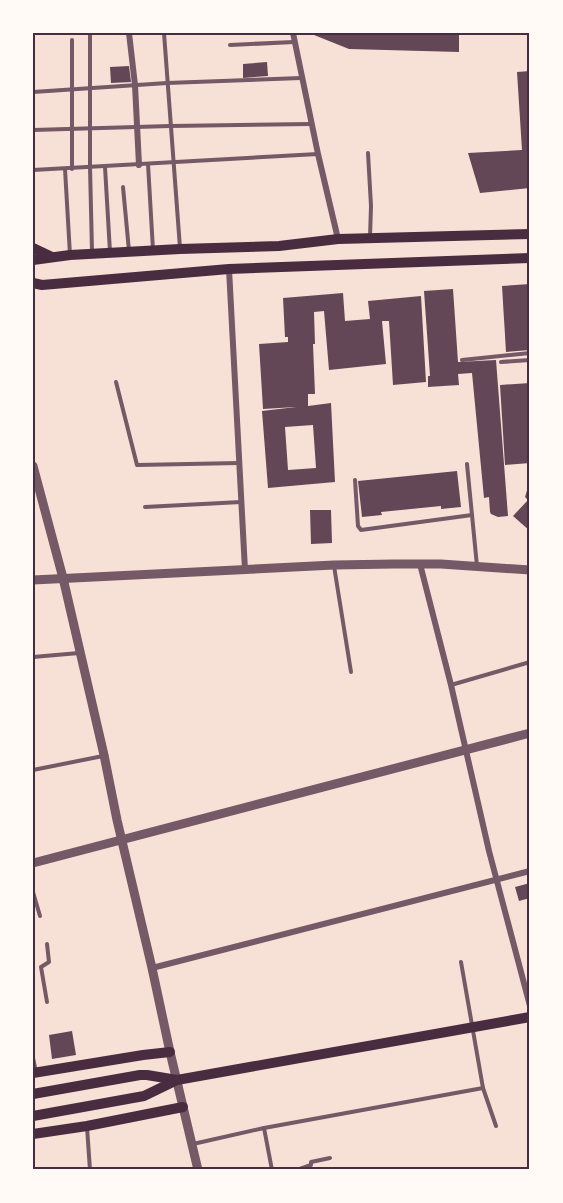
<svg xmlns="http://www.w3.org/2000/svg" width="563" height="1203" font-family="Lato,sans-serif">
  <rect width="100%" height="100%" fill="#f7e1d7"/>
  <!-- building -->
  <g fill="#644757" fill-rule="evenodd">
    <path d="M314,33H459V52L349,49L314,35Z"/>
    <path d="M267,62L268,76L243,78V64Z"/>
    <path d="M129,66L131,82L111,83L110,67Z"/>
    <path d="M530,71V188L480,193L468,153L522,150L517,72Z"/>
    <path d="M530,284V350L506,352L502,286Z"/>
    <path d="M453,289L458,362L496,360L508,516L498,517L491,514L490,512L489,497L484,498L472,373L458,374L459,385L428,387V376H430L424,291Z"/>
    <path d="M343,293L345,321L370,319L368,301L421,296L426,382L393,385L389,321H382L386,364L329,370L324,311L314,312L315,344H313L315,394H308V406L331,403L335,482L268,488L262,411L296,407L263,409L259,344L288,342V337H285L283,298ZM313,425L316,468L288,470L285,427Z"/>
    <path d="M530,383V463L505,465L500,385Z"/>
    <path d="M457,471L461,507L441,509V506L381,512L382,515L362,517L358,481Z"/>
    <path d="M529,484H530V531L513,516L528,500L525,497Z"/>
    <path d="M310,510H331L332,543L311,544Z"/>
    <path d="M530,883V898L519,901L515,887Z"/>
    <path d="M72,1031L76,1055L52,1059L49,1035Z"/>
  </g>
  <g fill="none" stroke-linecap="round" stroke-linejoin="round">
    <!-- service -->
    <g stroke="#755966" stroke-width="4">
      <path d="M90,33V167L92,251"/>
      <path d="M164,33L180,248"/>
      <path d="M230,45L294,42"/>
      <path d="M33,92L167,83L301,78"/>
      <path d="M33,130L170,126L311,124"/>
      <path d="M368,153L371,206L370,237"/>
      <path d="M148,164L153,250"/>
      <path d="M105,167L110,252"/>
      <path d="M65,169L70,255"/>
      <path d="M72,169V40"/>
      <path d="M33,170L318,154"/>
      <path d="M123,187L129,251"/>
      <path d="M462,360L530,353"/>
      <path d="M501,362L530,360"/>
      <path d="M116,382L137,465L239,463"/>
      <path d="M467,464L477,566"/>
      <path d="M355,480L358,526L361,530L472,515"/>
      <path d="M145,507L241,502"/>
      <path d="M334,566L351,672"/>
      <path d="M33,657L79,653"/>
      <path d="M451,685L530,662"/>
      <path d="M33,770L103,756"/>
      <path d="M33,892L40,916"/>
      <path d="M47,944L49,962L41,967L47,1002"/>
      <path d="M461,962L483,1088L496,1126"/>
      <path d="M33,1058L36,1072"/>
      <path d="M87,1127L90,1170"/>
      <path d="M264,1128L272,1170"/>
      <path d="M193,1144L264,1128L483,1088"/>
      <path d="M297,1170L311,1165V1162L330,1158"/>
    </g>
    <!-- minor -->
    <g stroke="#755966" stroke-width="6">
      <path d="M129,33L135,85L139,165"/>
      <path d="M293,33L318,154L338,239"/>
      <path d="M229,269L245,570"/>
      <path d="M420,564L451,685L489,851L530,1006"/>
      <path d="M152,968L530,871"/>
    </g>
    <!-- tertiary -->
    <g stroke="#755966" stroke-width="9">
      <path d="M33,466L63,578L104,755L117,820L152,968L170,1052L198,1170"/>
      <path d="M33,580L334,565L394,564H441L530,570"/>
      <path d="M33,863L530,733"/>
    </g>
    <!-- secondary -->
    <g stroke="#4a2c40" stroke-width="10">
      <path d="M33,1073L143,1055L170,1052"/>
      <path d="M33,1094L140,1075H147L177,1080"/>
      <path d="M33,1116L144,1096L177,1080L530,1017"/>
      <path d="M33,1134L87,1126L183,1107"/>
    </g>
    <!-- primary -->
    <g stroke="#4a2c40" stroke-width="10">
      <path d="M33,248L52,257"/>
      <path d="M33,260L70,255L180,249L279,246L338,239L530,234"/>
      <path d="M33,283L42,285L229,269L530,258"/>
    </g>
  </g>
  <!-- border -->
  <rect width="563" height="1203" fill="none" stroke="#fffaf5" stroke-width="69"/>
  <rect x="34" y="34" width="494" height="1134" fill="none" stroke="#4a2c40" stroke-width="2"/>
</svg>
